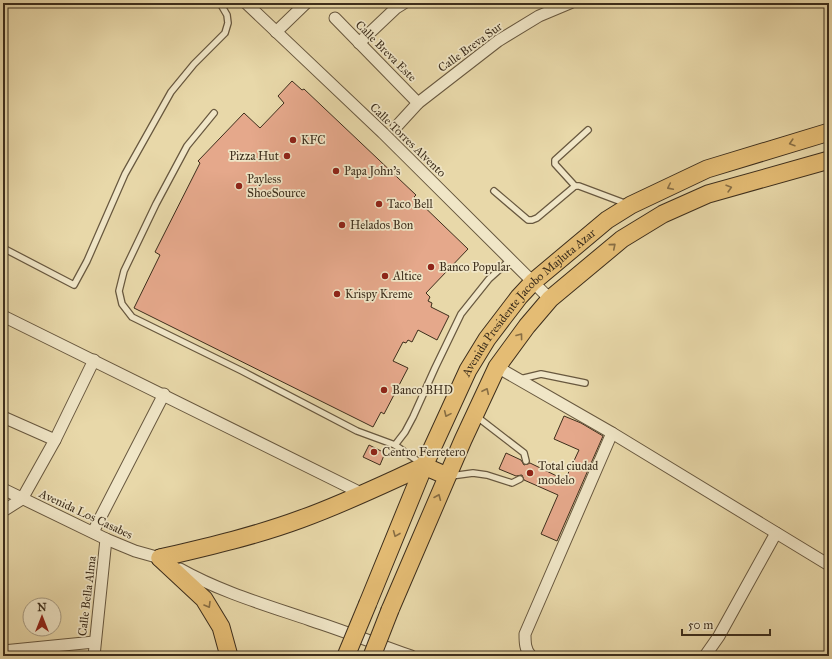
<svg xmlns="http://www.w3.org/2000/svg" width="832" height="659" font-family="'IM FELL Great Primer',serif">
  <rect width="100%" height="100%" fill="#e8d8a9"/>
  <filter id="stains"><feTurbulence type="fractalNoise" baseFrequency=".005" numOctaves="4"/><feColorMatrix values="0 0 0 0 .2 0 0 0 0 .09 0 0 0 0 .02 0 0 0 .5 -.17"/></filter>
  <radialGradient id="worn" r=".72"><stop offset=".6" stop-color="#630" stop-opacity="0"/><stop offset="1" stop-color="#630" stop-opacity=".3"/></radialGradient>
  <!-- building -->
  <g fill="#e5a88b" stroke="#3d2e1c">
    <path d="M292,81L302,90L304,89L416,195L414,197L468,249L426,293L430,297L428,301L432,303L431,307L449,316L437,340L418,330L412,342L408,340L406,343L403,342L393,361L408,368L384,414L381,412L373,427L134,308L160,255L155,252L200,163L198,161L244,113L260,128L284,103L278,96Z"/>
    <path d="M564,416L581,423L603,436L557,541L541,534L558,495L524,480L522,475L516,476L499,469L506,453L521,460L524,465L530,463L565,480L579,450L554,439Z"/>
    <path d="M369,445L385,453L380,465L363,457Z"/>
  </g>
  <g fill="none" stroke-linecap="round" stroke-linejoin="round">
    <!-- service casing -->
    <g stroke="#68583f" stroke-width="8">
      <g id="service">
        <path d="M214,113L187,146L156,204L124,271L119,291L122,304L132,317L242,371L357,431L395,445L422,464"/>
        <path d="M575,186L555,164V160L588,130"/>
        <path d="M494,191L528,220H532L537,218L575,186H579L627,204"/>
        <path d="M3,248L74,285L87,261L125,174L171,92L194,64L225,33L228,23L227,15L220,3"/>
        <path d="M520,379L541,374L585,383"/>
        <path d="M476,416L524,453L526,461"/>
        <path d="M395,445L405,432L413,417L435,368L461,314L489,279L510,260"/>
        <path d="M451,476L473,473L487,475L512,483L520,479"/>
      </g>
    </g>
    <!-- minor casing -->
    <g stroke="#68583f" stroke-width="13">
      <g id="minor">
        <path d="M246,3L383,133L550,299"/>
        <path d="M335,18L418,103"/>
        <path d="M276,32L306,3"/>
        <path d="M359,43L396,8L404,3"/>
        <path d="M396,127L418,103L498,41L539,16L570,3"/>
        <path d="M3,316L363,494"/>
        <path d="M497,367L612,433L829,565"/>
        <path d="M3,417L55,440"/>
        <path d="M3,489L106,539L135,551L160,558L165,561"/>
        <path d="M3,511L22,499L55,440L94,360"/>
        <path d="M93,532L164,394"/>
        <path d="M180,569C221,592 266,605 310,620C344,631 377,644 411,656"/>
        <path d="M3,651L94,642"/>
        <path d="M94,656L106,539"/>
        <path d="M531,656C525,650 525,642 525,634L612,433"/>
        <path d="M705,656L719,636L776,533"/>
      </g>
    </g>
    <!-- primary casing -->
    <g stroke="#3d2e1c" stroke-width="19">
      <g id="primary">
        <path d="M160,558C207,547 255,536 301,519C343,504 384,484 424,466L447,476"/>
        <path d="M160,558L204,599L221,627L229,656"/>
        <path id="s1" d="M368,603L424,466L468,370L487,339L519,297L533,282L607,220L631,205L707,169L829,132"/>
        <path d="M390,610L463,440L497,367L527,326L550,299L622,239L663,214L708,194L829,160"/>
      </g>
    </g>
    <!-- service -->
    <use href="#service" stroke="#f0e6c7" stroke-width="5.5"/>
    <!-- minor -->
    <use href="#minor" stroke="#f0e6c7" stroke-width="11"/>
    <!-- primary -->
    <use href="#primary" stroke="#e4bc74" stroke-width="17"/>
    <!-- primary-bridge casing -->
    <g stroke="#3d2e1c" stroke-width="19" stroke-linecap="butt">
      <g id="primary-bridge">
        <path d="M346,656L368,603"/>
        <path d="M372,656L390,610"/>
      </g>
    </g>
    <!-- primary-bridge -->
    <use href="#primary-bridge" stroke="#e4bc74" stroke-width="17"/>
  </g>
  <!-- one-way arrows -->
  <defs><path id="oneway-chevron" d="M-2-3.5L2.5 0L-2 3.5" fill="none" stroke-width="1.6" stroke-linecap="round" stroke-linejoin="round"/></defs>
  <g stroke="#886e44">
    <use href="#oneway-chevron" transform="translate(792 143) rotate(163)"/>
    <use href="#oneway-chevron" transform="translate(670 187) rotate(154)"/>
    <use href="#oneway-chevron" transform="translate(729 188) rotate(-16)"/>
    <use href="#oneway-chevron" transform="translate(613 246) rotate(-40)"/>
    <use href="#oneway-chevron" transform="translate(520 336) rotate(-53)"/>
    <use href="#oneway-chevron" transform="translate(486 391) rotate(-65)"/>
    <use href="#oneway-chevron" transform="translate(447 414) rotate(114)"/>
    <use href="#oneway-chevron" transform="translate(438 497) rotate(-67)"/>
    <use href="#oneway-chevron" transform="translate(396 534) rotate(112)"/>
    <use href="#oneway-chevron" transform="translate(208 605) rotate(59)"/>
  </g>
  <!-- markers -->
  <g fill="#8f2418" stroke="#f0e6c7" stroke-width="1.5">
    <circle cx="293" cy="140" r="4"/>
    <circle cx="287" cy="156" r="4"/>
    <circle cx="336" cy="171" r="4"/>
    <circle cx="239" cy="186" r="4"/>
    <circle cx="379" cy="204" r="4"/>
    <circle cx="342" cy="225" r="4"/>
    <circle cx="431" cy="267" r="4"/>
    <circle cx="385" cy="276" r="4"/>
    <circle cx="337" cy="294" r="4"/>
    <circle cx="384" cy="390" r="4"/>
    <circle cx="374" cy="452" r="4"/>
    <circle cx="530" cy="473" r="4"/>
  </g>
  <g text-anchor="middle" stroke-width="3.5" stroke-linejoin="round" paint-order="stroke">
    <!-- street labels -->
    <g font-size="12" fill="#3d2e1c" stroke="#f0e6c7">
      <text transform="translate(470 47) rotate(-36)" y="4">Calle Breva Sur</text>
      <text transform="translate(386 51) rotate(45)" y="4">Calle Breva Este</text>
      <text transform="translate(408 140) rotate(44)" y="4">Calle Torres Alvento</text>
      <text dy="4" stroke="none"><textPath href="#s1" startOffset="345">Avenida Presidente Jacobo Majluta Azar</textPath></text>
      <text transform="translate(86 514) rotate(25)" y="4">Avenida Los Casabes</text>
      <text transform="translate(87 596) rotate(-83)" y="4">Calle Bella Alma</text>
    </g>
    <!-- poi labels -->
    <g font-size="12" fill="#3d2e1c" stroke="#f0e6c7" text-anchor="start">
      <text x="301" y="144">KFC</text>
      <text x="279" y="160" text-anchor="end">Pizza Hut</text>
      <text x="344" y="175">Papa John's</text>
      <text x="247" y="183">Payless<tspan x="247" dy="14">ShoeSource</tspan></text>
      <text x="387" y="208">Taco Bell</text>
      <text x="350" y="229">Helados Bon</text>
      <text x="439" y="271">Banco Popular</text>
      <text x="393" y="280">Altice</text>
      <text x="345" y="298">Krispy Kreme</text>
      <text x="392" y="394">Banco BHD</text>
      <text x="382" y="456">Centro Ferretero</text>
      <text x="538" y="470">Total ciudad<tspan x="538" dy="14">modelo</tspan></text>
    </g>
  </g>
  <!-- margin -->
  <rect width="832" height="659" fill="none" stroke="#e8d8a9" stroke-width="16"/>
  <rect x="4" y="4" width="824" height="651" fill="none" stroke="#3d2e1c" stroke-width="2"/>
  <rect x="8" y="8" width="816" height="643" fill="none" stroke="#3d2e1c"/>
  <!-- north arrow -->
  <g transform="translate(42 617)"><circle r="19" fill="#f0e6c7" stroke="#a89c83"/>
  <path d="M0-3L7 15L0 10L-7 15Z" fill="#8f2418"/>
  <text y="-6" font-size="11" font-weight="bold" text-anchor="middle" fill="#3d2e1c">N</text>
  </g>
  <!-- scale -->
  <path d="M682 629v6h88v-6" fill="none" stroke="#3d2e1c" stroke-width="2"/>
  <text x="688" y="629" font-size="12" fill="#3d2e1c" stroke="#f0e6c7" stroke-width="3" paint-order="stroke">50 m</text>
  <rect width="100%" height="100%" filter="url(#stains)"/>
  <rect width="100%" height="100%" fill="url(#worn)"/>
</svg>
